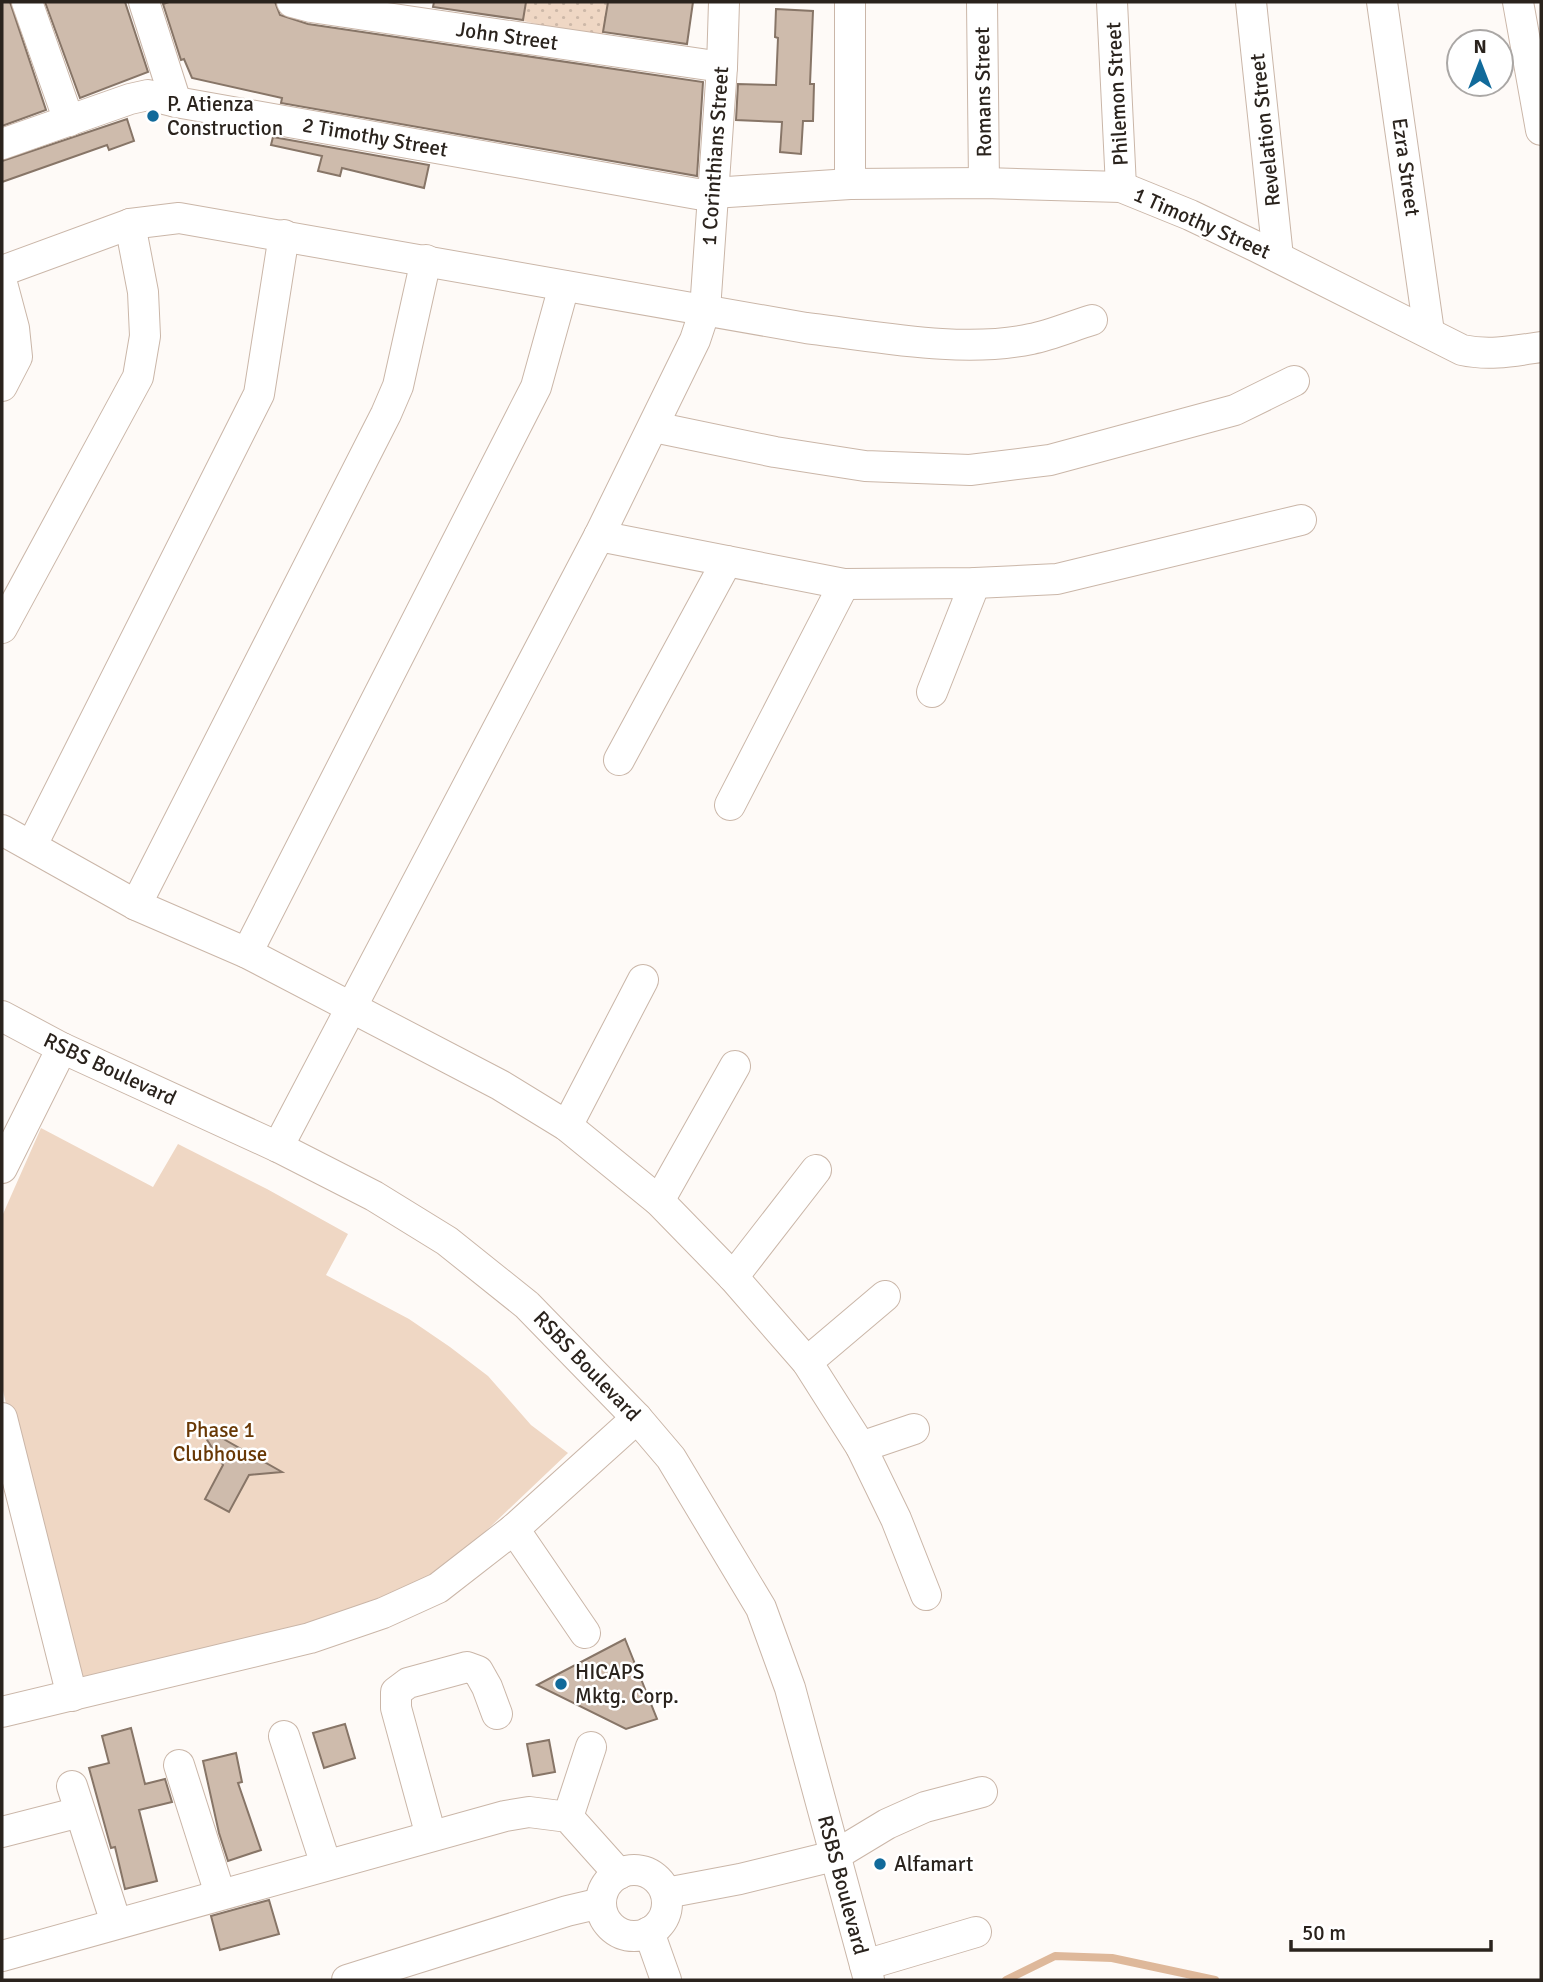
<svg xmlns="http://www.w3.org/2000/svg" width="1543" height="1982" font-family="Signika,sans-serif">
  <defs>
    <pattern id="grass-dots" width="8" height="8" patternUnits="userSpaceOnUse" patternTransform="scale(1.75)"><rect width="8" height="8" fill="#efd7c4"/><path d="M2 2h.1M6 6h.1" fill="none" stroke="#cdb8a8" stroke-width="1.8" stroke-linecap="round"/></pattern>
  </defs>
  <rect width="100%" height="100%" fill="#fefaf7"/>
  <!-- grass -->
  <path fill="url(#grass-dots)" d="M526,2H608L602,39L501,16L525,9Z"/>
  <!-- park -->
  <path fill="#efd7c4" d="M41,1128L153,1187L178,1144L267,1189L348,1234L326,1275L409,1319L450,1347L488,1376L531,1425L568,1453L447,1568L341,1616L80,1684L22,1475L2,1386L3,1214Z"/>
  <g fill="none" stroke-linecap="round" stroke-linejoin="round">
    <!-- stream -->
    <path stroke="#deb89a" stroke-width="8" d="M1006,1980L1055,1956L1112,1958L1215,1980"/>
  </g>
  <!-- building -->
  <g fill="#cebbac" stroke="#877567" stroke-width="2">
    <path d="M2,2H10L46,110L2,126Z"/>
    <path d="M45,2H125L148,72L80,98Z"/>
    <path d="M169,2H275L280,15L308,24L703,82L697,176L281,103L282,98L192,78L184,59L181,60L163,4Z"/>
    <path d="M434,2H526L523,20L433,7Z"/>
    <path d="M608,2H693L687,44L603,32Z"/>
    <path d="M776,9L813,11L810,84H814L813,121H803L801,154L780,152L782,122L736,120L738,84L776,85L778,38L775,37Z"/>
    <path d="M127,119L134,141L109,150L107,145L2,182V161Z"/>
    <path d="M273,137L429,165L424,188L342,168L340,176L318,171L322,156L271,145Z"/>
    <path d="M197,1424L282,1472L249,1475L229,1512L205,1499L223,1465Z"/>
    <path d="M625,1639L657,1719L626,1729L537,1685Z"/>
    <path d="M345,1724L355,1758L324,1768L313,1733Z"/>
    <path d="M131,1728L145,1784L165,1779L172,1802L139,1810L157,1881L125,1889L115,1847L111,1848L89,1768L109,1763L102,1736Z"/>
    <path d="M549,1740L555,1772L533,1776L527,1744Z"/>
    <path d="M236,1753L242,1782L238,1783L261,1850L228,1861L219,1833L203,1761Z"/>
    <path d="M269,1900L279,1934L220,1950L211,1916Z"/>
  </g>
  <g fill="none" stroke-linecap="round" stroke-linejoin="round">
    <!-- minor casing -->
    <g stroke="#cab6a8" stroke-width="32">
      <g id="minor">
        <path d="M27,2L69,121"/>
        <path d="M144,2L176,102"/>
        <path d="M292,2L311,7L722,67"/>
        <path d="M982,2L984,183"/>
        <path d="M1112,2L1121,187"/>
        <path d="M1251,2L1278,257"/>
        <path d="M1382,2L1429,332"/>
        <path d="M1518,2L1541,130"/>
        <path d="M2,144L130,99L148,95L176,102L697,194L850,184L984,183L1121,187L1190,215L1257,247L1462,350C1489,356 1514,351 1541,347"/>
        <path d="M850,184V2"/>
        <path d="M2,271L130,224L179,218L806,328C875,336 962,354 1031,339C1051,335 1072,326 1092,320"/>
        <path d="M2,283L14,328L17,357L2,386"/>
        <path d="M654,427L775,452L865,466L970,470L1050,460L1235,410L1294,381"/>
        <path d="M599,536L844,584L975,583L1057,579L1301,520"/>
        <path d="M2,628L138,377L145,336L143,292L130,224"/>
        <path d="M932,692L975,583"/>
        <path d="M619,760L727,561"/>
        <path d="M730,805L844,584"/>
        <path d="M2,830L136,905L247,953L500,1085L567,1126L659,1201L733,1277L807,1362L861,1447L896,1519L926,1595"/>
        <path d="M32,845L259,394L284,235"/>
        <path d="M136,905L386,414L398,386L426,260"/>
        <path d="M247,953L536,387L564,286"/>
        <path d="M2,1016L62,1048L278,1147L374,1196L447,1241L527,1305L637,1418L671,1458L761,1608L790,1688L869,1980"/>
        <path d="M567,1126L643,980"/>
        <path d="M278,1147L599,536L695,340L705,310L722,67L724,2"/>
        <path d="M2,1168L62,1048"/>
        <path d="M659,1201L735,1066"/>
        <path d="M733,1277L816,1170"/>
        <path d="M807,1362L885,1296"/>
        <path d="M2,1418L72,1696"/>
        <path d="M861,1447L914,1429"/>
        <path d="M514,1529L585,1633"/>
        <path d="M2,1712L310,1638L383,1613L438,1588L514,1529L637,1418"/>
        <path d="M284,1736L326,1865"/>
        <path d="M179,1765L220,1894"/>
        <path d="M72,1786L116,1923"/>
        <path d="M568,1817L591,1747"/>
        <path d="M2,1832L80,1812"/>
        <path d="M431,1836L396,1708V1692L408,1683L467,1667L478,1671L487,1687L497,1714"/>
        <circle cx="634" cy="1903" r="33"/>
        <path d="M666,1893L740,1879L834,1856L887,1824L925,1807L982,1792"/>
        <path d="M649,1932L666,1980"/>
        <path d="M2,1956L505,1816L529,1812L568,1817L619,1874"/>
        <path d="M865,1965L976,1932"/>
        <path d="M347,1980L567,1911L601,1903"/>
      </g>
    </g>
    <!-- minor -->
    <use href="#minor" stroke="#fff" stroke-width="30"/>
  </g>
  <!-- markers -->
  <g fill="#116a9a" stroke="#fff" stroke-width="2.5">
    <circle cx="153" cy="116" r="7"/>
    <circle cx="561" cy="1684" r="7"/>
    <circle cx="880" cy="1864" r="7"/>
  </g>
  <g text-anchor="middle" stroke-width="5" stroke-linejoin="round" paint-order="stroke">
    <!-- street labels -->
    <g font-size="21" fill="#2a231d" stroke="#fff">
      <text transform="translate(507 36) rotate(8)" y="7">John Street</text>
      <text transform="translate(983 92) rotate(-91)" y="7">Romans Street</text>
      <text transform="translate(1117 94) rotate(-93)" y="7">Philemon Street</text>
      <text transform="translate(1265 130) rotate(-96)" y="7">Revelation Street</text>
      <text transform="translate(375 137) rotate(10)" y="7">2 Timothy Street</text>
      <text transform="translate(715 156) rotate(-86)" y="7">1 Corinthians Street</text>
      <text transform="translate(1406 167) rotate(82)" y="7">Ezra Street</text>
      <text transform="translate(1202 223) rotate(24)" y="7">1 Timothy Street</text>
      <text transform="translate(110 1069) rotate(25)" y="7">RSBS Boulevard</text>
      <text transform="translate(587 1366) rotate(46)" y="7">RSBS Boulevard</text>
      <text transform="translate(843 1885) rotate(75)" y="7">RSBS Boulevard</text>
    </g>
    <!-- poi labels -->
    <g font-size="21" fill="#2a231d" stroke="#fff" text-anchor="start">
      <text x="167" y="111">P. Atienza<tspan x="167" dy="24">Construction</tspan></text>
      <text x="575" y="1679">HICAPS<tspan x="575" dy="24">Mktg. Corp.</tspan></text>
      <text x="894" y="1871">Alfamart</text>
    </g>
    <!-- park labels -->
    <g font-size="21" fill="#683805" stroke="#fff">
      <text x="220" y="1437">Phase 1<tspan x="220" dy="24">Clubhouse</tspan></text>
    </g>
  </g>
  <!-- border -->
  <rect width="1543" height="1982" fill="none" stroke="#2a231d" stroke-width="7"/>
  <!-- north arrow -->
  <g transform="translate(1480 63)"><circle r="33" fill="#ffffff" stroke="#aaa7a5" stroke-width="2"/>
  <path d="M0-5L12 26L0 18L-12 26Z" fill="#116a9a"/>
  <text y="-10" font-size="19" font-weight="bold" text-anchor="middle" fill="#2a231d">N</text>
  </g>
  <!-- scale -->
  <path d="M1291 1940v10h200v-10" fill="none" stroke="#2a231d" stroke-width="3.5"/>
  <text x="1302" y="1940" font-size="21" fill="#2a231d" stroke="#ffffff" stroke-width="5" paint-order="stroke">50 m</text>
</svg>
